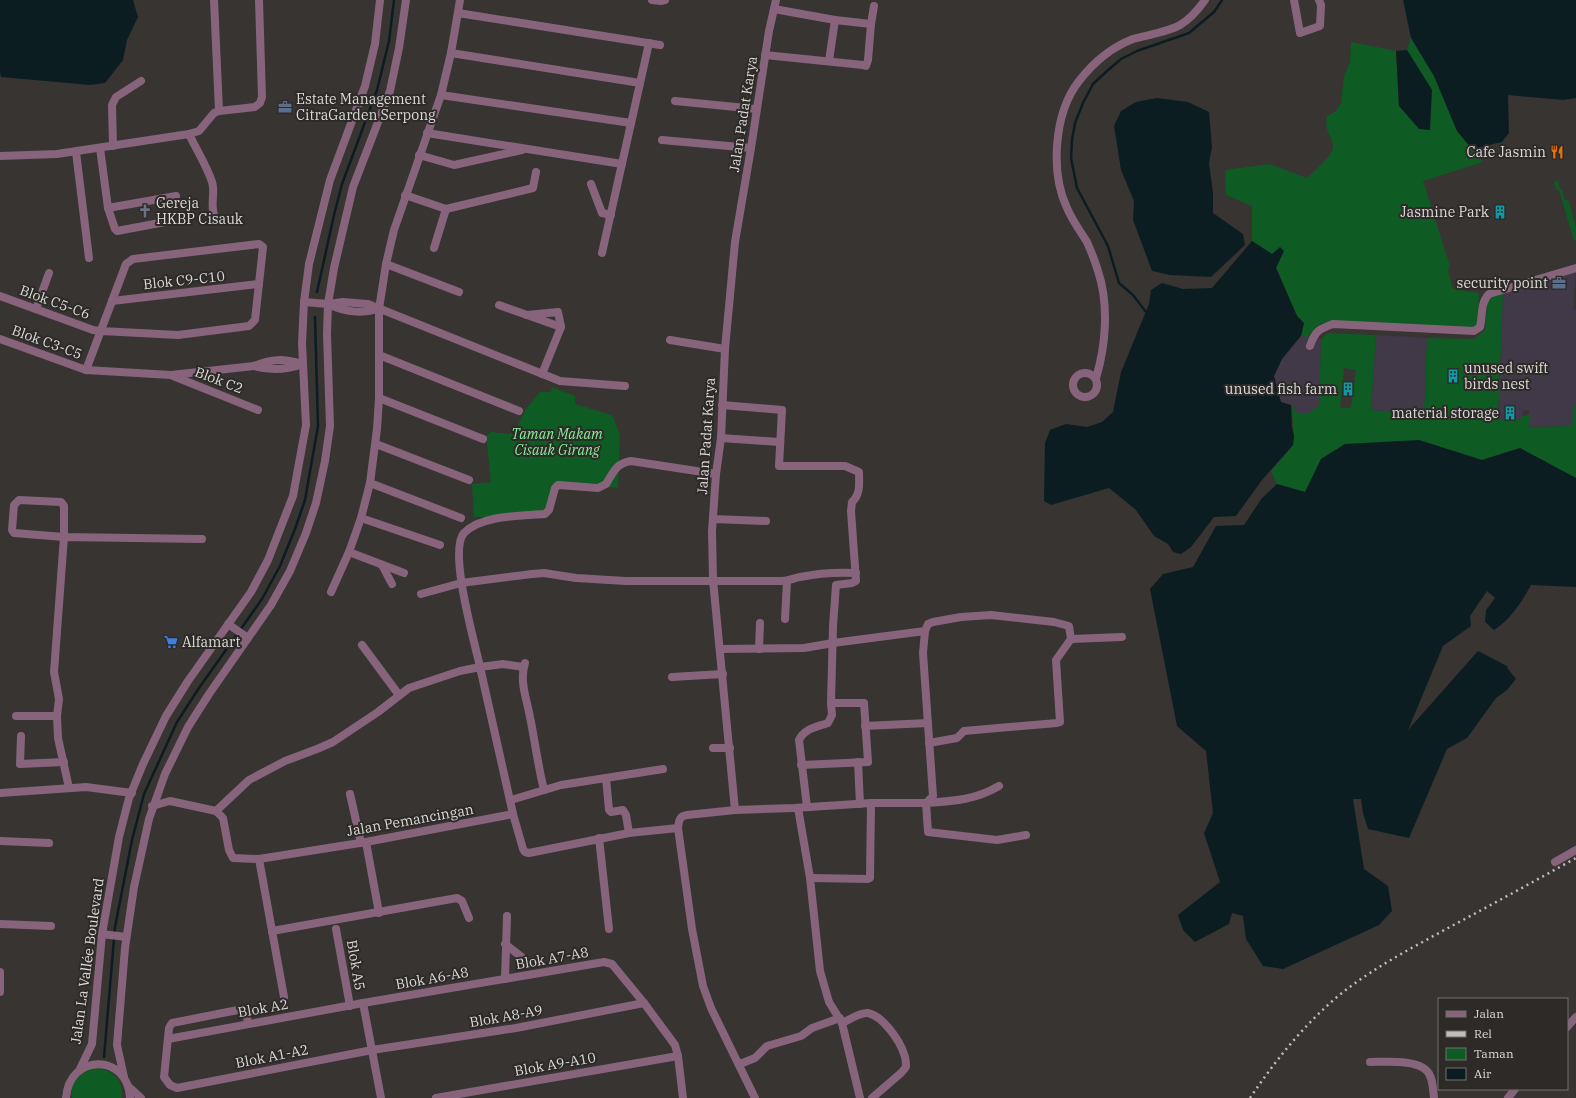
<svg xmlns="http://www.w3.org/2000/svg" width="1576" height="1098" font-family="'IBM Plex Serif',serif">
  <rect width="100%" height="100%" fill="#373432"/>
  <!-- industrial -->
  <g fill="#413848">
    <path d="M1576,272L1573,309L1576,310V404L1573,426L1529,427V410H1523L1522,420L1498,419L1503,292Z"/>
    <path d="M1376,335L1427,338L1425,414L1371,410Z"/>
    <path d="M1301,336H1316L1321,340L1319,405L1310,413H1298L1291,405L1281,402L1274,376L1282,359Z"/>
  </g>
  <!-- green -->
  <g fill="#0f5b24" fill-rule="evenodd">
    <path d="M1411,37L1434,76L1457,131L1483,162L1423,181L1450,266L1448,271L1453,289L1479,293L1478,325L1473,328L1330,321L1318,325L1308,337L1301,336L1304,323L1297,316L1276,267L1272,254L1252,241V206L1226,195L1225,170L1270,164L1307,178C1314,171 1334,155 1333,146C1331,132 1324,133 1327,116L1336,111L1341,103L1344,76L1350,62L1351,42L1396,51L1399,106L1432,90L1407,50Z"/>
    <path d="M1558,181L1560,188L1562,190L1565,200H1568L1576,227V240L1574,241L1559,190H1556L1554,182Z"/>
    <path d="M1503,292L1498,419L1522,420V416L1529,415V427L1572,426L1573,406L1576,404V478L1520,448L1482,460L1419,440L1321,459L1305,492L1277,484L1271,471C1275,466 1292,448 1293,444C1295,440 1292,412 1291,405L1298,413H1309L1319,405L1321,340L1327,333L1376,335L1371,410L1424,414L1427,338L1474,339L1485,330L1487,304L1490,297ZM1344,368L1356,370L1351,408H1340Z"/>
    <path d="M552,387L575,396V404L612,415L620,434L618,488L555,484L545,517H474L472,484L491,482L486,436L491,432L514,434L525,410L540,392H551Z"/>
    <path d="M92,1068C111,1068 124,1078 122,1098H72C69,1080 79,1076 92,1068Z"/>
  </g>
  <!-- water -->
  <g fill="#0c1d22">
    <path d="M0,0H133L138,17L127,40L123,60L105,83L90,85L1,77L0,72Z"/>
    <path d="M1403,0H1576V98L1563,100L1508,95L1509,133L1502,142L1472,149L1457,131L1434,76L1411,38Z"/>
    <path d="M1407,50L1432,90L1430,130L1419,129L1399,106L1396,51Z"/>
    <path d="M1157,98L1188,102L1209,112L1212,147L1209,163L1213,193V213L1243,234L1245,245L1211,277L1170,275L1152,271L1133,220L1134,201L1121,170L1114,126L1121,111L1136,102Z"/>
    <path d="M1252,241L1272,254L1280,247L1284,251L1276,268L1297,316L1304,323L1301,336L1282,359L1274,376L1281,402L1291,405L1292,427L1294,436L1293,445L1262,480L1236,516L1214,517L1191,547L1181,554L1173,552L1168,544L1154,536L1136,510L1109,488L1051,505L1044,501L1045,443L1050,430L1066,424L1087,427L1102,422L1113,412L1121,372L1149,304L1151,290L1162,283L1183,289L1212,288Z"/>
    <path d="M1419,440L1482,460L1520,448L1576,478V587L1531,585C1521,603 1511,619 1494,630L1485,622L1486,610L1495,598L1487,591L1470,616L1471,626L1443,646L1408,730L1478,651L1507,666L1508,669L1516,679L1507,690L1496,698L1467,738L1447,749L1409,838L1368,829L1363,813L1361,799H1353L1364,869L1388,886L1392,911L1379,925L1283,969L1263,966L1246,939L1243,916L1232,913L1229,924L1195,942L1183,930L1178,915L1220,882L1204,833L1213,813L1206,751L1177,726L1150,589L1163,574L1193,567L1216,526L1244,525L1262,498L1277,484L1305,492L1321,459L1345,444Z"/>
  </g>
  <g fill="none" stroke-linecap="round" stroke-linejoin="round">
    <!-- stream -->
    <g stroke="#0c1d22" stroke-width="2.5">
      <path d="M317,292L334,215L342,184L377,90L389,41L394,0"/>
      <path d="M1146,312L1133,295L1119,283L1108,246L1077,188L1071,158L1072,140L1075,123L1083,103L1093,84L1107,71L1121,59L1137,51L1189,33L1214,12L1222,0"/>
      <path d="M104,1057L115,927L132,840L144,794L177,722L199,688L262,599L280,566L295,529L305,500L318,426L315,317"/>
    </g>
    <!-- minor -->
    <g stroke="#87647b" stroke-width="8">
      <path d="M214,0L219,111"/>
      <path d="M652,0L661,1L665,0"/>
      <path d="M1294,0L1300,33L1320,26L1321,5L1319,0"/>
      <path d="M458,13L660,45"/>
      <path d="M871,24L874,6"/>
      <path d="M451,53L640,83"/>
      <path d="M765,55L863,65L866,66L868,60L871,24L835,20L774,9"/>
      <path d="M829,61L835,20"/>
      <path d="M441,95L631,123"/>
      <path d="M675,101L756,109"/>
      <path d="M427,133L622,164"/>
      <path d="M189,134C196,149 207,166 212,182C216,194 209,203 215,218"/>
      <path d="M662,140L751,148"/>
      <path d="M113,146L112,105L116,97L141,81"/>
      <path d="M100,148L108,208L115,229L117,231L165,222"/>
      <path d="M76,152L89,258"/>
      <path d="M419,155L454,165L522,150"/>
      <path d="M0,156L57,154L189,134L199,131L214,113L219,111L255,107L260,103L262,97L259,0"/>
      <path d="M591,184L602,213L611,215"/>
      <path d="M405,195L446,209L533,188L536,172"/>
      <path d="M108,208L176,196"/>
      <path d="M434,248L446,209"/>
      <path d="M602,253L649,43"/>
      <path d="M386,264L459,292"/>
      <path d="M0,296L93,330L101,331L178,335L249,326L255,320L263,247L259,244L133,259L126,264C113,299 99,335 86,370"/>
      <path d="M112,301L259,284"/>
      <path d="M328,304L343,302L368,304L560,381L625,386"/>
      <path d="M328,304C346,312 360,314 379,309"/>
      <path d="M499,305L561,327"/>
      <path d="M36,309L49,273"/>
      <path d="M527,315L558,312L561,327L542,374"/>
      <path d="M0,339L86,370L171,375L254,366C272,358 284,359 303,364"/>
      <path d="M670,340L725,349"/>
      <path d="M1310,346C1315,331 1319,329 1333,324L1474,331L1480,327C1483,315 1480,303 1489,294L1576,268"/>
      <path d="M379,355L519,411"/>
      <path d="M254,366C271,371 286,370 303,364"/>
      <circle cx="1085" cy="385" r="12"/>
      <path d="M173,376L258,410"/>
      <path d="M1096,378C1106,345 1109,304 1098,271C1095,261 1091,251 1087,242C1080,231 1072,220 1067,208C1050,172 1054,113 1079,81C1093,63 1112,47 1133,39C1147,35 1168,32 1180,25C1190,19 1198,10 1205,0"/>
      <path d="M379,398L483,439"/>
      <path d="M722,405L782,410L779,466H845L859,472C859,483 861,494 852,502L851,511L856,581L852,583L836,585L833,626L831,703L832,715L828,723C817,727 805,728 799,740L807,807"/>
      <path d="M721,438L779,442"/>
      <path d="M376,444L469,480"/>
      <path d="M370,483L461,518"/>
      <path d="M361,518L440,545"/>
      <path d="M713,519L766,521"/>
      <path d="M349,552L404,573"/>
      <path d="M382,565L392,584"/>
      <path d="M331,592L349,552L361,518L370,483L377,429L379,398V309L386,264L394,230L441,95L451,53L460,0"/>
      <path d="M421,594L461,583L532,574L544,573L576,578L626,581H782C788,581 794,578 800,577C819,573 837,572 856,573"/>
      <path d="M785,619L787,581"/>
      <path d="M1071,639L1122,637"/>
      <path d="M362,645L399,695"/>
      <path d="M721,649L804,648L833,643L925,631L928,624L933,622L961,617L991,615L1054,622L1069,626L1071,639L1056,660L1060,722L1057,723L964,731L957,738L929,743"/>
      <path d="M759,649L760,623"/>
      <path d="M525,663C519,681 527,700 530,717C535,742 538,766 544,790"/>
      <path d="M523,667L503,664L480,667C475,643 448,551 464,533C481,515 521,516 545,514L549,510L555,488L558,485L598,488L606,484C613,473 616,463 631,461L716,474"/>
      <path d="M672,677L723,674"/>
      <path d="M16,716H57"/>
      <path d="M865,726L928,723"/>
      <path d="M21,736L20,764L64,762"/>
      <path d="M713,748H730"/>
      <path d="M858,762L860,804"/>
      <path d="M801,765L868,762L864,703H831"/>
      <path d="M606,778L609,810L611,812L623,810L626,815L629,833"/>
      <path d="M999,786C975,800 954,801 926,803L928,832L997,840L1026,835"/>
      <path d="M69,788L58,738L57,716L59,699L54,672L64,537V506L61,502L19,500L14,505L12,530L14,533L64,537L202,539"/>
      <path d="M350,794L361,843"/>
      <path d="M511,800L561,785L663,769"/>
      <path d="M152,806L170,801L216,811L223,818L229,850L233,858L259,859L366,842L513,814L523,849L525,852L529,853L629,833L678,828"/>
      <path d="M798,808L810,878L820,971L829,1002L842,1023L860,1098"/>
      <path d="M735,810L713,580L712,531L716,474L721,438L725,349L735,242L751,148L769,31L776,0"/>
      <path d="M216,811L249,780L285,761L317,749L333,742L378,712L409,688L460,671L480,667L513,814"/>
      <path d="M599,838L609,929"/>
      <path d="M0,841L49,843"/>
      <path d="M366,842L379,913"/>
      <path d="M259,859L284,997"/>
      <path d="M1555,862L1576,850"/>
      <path d="M810,878L868,879L870,878L871,803"/>
      <path d="M0,924L51,926"/>
      <path d="M336,929L350,1006"/>
      <path d="M272,931L457,898L462,901L469,918"/>
      <path d="M505,944L528,962"/>
      <path d="M0,972V992"/>
      <path d="M505,979L507,916"/>
      <path d="M363,1003L381,1098"/>
      <path d="M842,1023C849,1020 860,1012 868,1013C883,1016 900,1041 904,1054C906,1058 906,1063 906,1067L901,1073L872,1098"/>
      <path d="M248,1024L246,1011L243,1009L172,1023L169,1028L164,1077L170,1085L177,1088L372,1050L516,1028L644,1003"/>
      <path d="M168,1039L363,1003L604,962L612,964L644,1003L675,1045L678,1056L683,1098"/>
      <path d="M1370,1062C1384,1062 1417,1059 1427,1071C1433,1077 1433,1090 1434,1098"/>
      <path d="M740,1064L755,1058L767,1046L801,1036L812,1028L840,1018"/>
      <path d="M130,1088L141,1098"/>
      <path d="M436,1098L678,1056"/>
      <path d="M755,1098L711,1008L703,986L692,929L678,828C679,821 679,816 687,815L735,810L794,808L871,803H926L933,796L923,653L925,631"/>
    </g>
    <!-- tertiary -->
    <g stroke="#87647b" stroke-width="8">
      <path d="M304,302L328,304"/>
      <path d="M228,624L248,638"/>
      <path d="M0,793L86,787L132,793"/>
      <path d="M102,934L126,937"/>
      <path d="M1567,1027L1576,1017"/>
      <path d="M80,1069L92,1044L102,934L119,837L129,798L143,764L166,716L188,681L251,592L268,560L293,496L306,425L302,343L304,302L309,264L330,180L365,86L375,44L380,0"/>
      <path d="M124,1077L117,1045L125,948L134,887L149,819L165,774L188,727L209,694L271,605L290,571L306,533L316,503L325,461L330,426L327,334L328,304L334,268L353,187L390,91L399,48L406,0"/>
      <path d="M66,1098C69,1053 128,1053 130,1098"/>
      <path d="M1508,1098L1515,1089"/>
    </g>
    <!-- rail -->
    <path stroke="#bfbebc" stroke-width="2.5" stroke-dasharray="2 4" stroke-linecap="butt" d="M1250,1098C1275,1061 1303,1026 1337,997C1371,969 1410,949 1448,928C1491,905 1533,882 1576,858"/>
  </g>
  <!-- icons -->
  <defs>
    <g id="office-bare" transform="scale(1.08)"><path d="M-6-3h4V-5.5h4V-3h4V5H-6ZM-1-4.5V-3h2v-1.5ZM-6 0V1H6V0Z" fill="#5c6f8a" stroke="#2d2a28" stroke-width="2.5" paint-order="stroke"/></g>
    <g id="restaurant-bare" transform="scale(1.08)"><path d="M-5-6h1v4h1v-4h1v4h1v-4h1v5L-1.5 .5V6h-2V.5L-5-1ZM5-6V6H3V1.5H1.5Q1.5-4 5-6Z" fill="#e8710a" stroke="#2d2a28" stroke-width="2.5" paint-order="stroke"/></g>
    <g id="church-bare" transform="scale(1.08)"><path d="M-1.2-6h2.4v3.5h3.3v2.4h-3.3V6h-2.4V-.1h-3.3v-2.4h3.3Z" fill="#6b7280" stroke="#2d2a28" stroke-width="2.5" paint-order="stroke"/></g>
    <g id="building-bare" transform="scale(1.08)"><path d="M-4-6H4V6H1V3H-1V6H-4ZM-2.5-4.3h1.7v1.8h-1.7ZM.8-4.3h1.7v1.8H.8ZM-2.5-1h1.7V.8h-1.7ZM.8-1h1.7V.8H.8Z" fill="#0f9aa8" stroke="#2d2a28" stroke-width="2.5" paint-order="stroke"/></g>
    <g id="supermarket-bare" transform="scale(1.08)"><path d="M-6-5.5h2.5l.6 2H6L4.5 2H-2.5L-4.4-4H-6ZM-1.5 3.2a1.3 1.3 0 1 0 .1 0ZM3 3.2a1.3 1.3 0 1 0 .1 0Z" fill="#3f7fe0" stroke="#2d2a28" stroke-width="2.5" paint-order="stroke"/></g>
  </defs>
  <g fill-rule="evenodd">
    <use href="#office-bare" x="285" y="107"/>
    <use href="#restaurant-bare" x="1557" y="152"/>
    <use href="#church-bare" x="145" y="211"/>
    <use href="#building-bare" x="1500" y="212"/>
    <use href="#office-bare" x="1559" y="283"/>
    <use href="#building-bare" x="1453" y="376"/>
    <use href="#building-bare" x="1348" y="389"/>
    <use href="#building-bare" x="1510" y="413"/>
    <use href="#supermarket-bare" x="171" y="642"/>
  </g>
  <g text-anchor="middle" stroke-width="4" stroke-linejoin="round" paint-order="stroke">
    <!-- poi labels -->
    <g font-size="14" fill="#dcdbd9" stroke="#2d2a28" text-anchor="end">
      <text x="296" y="104" text-anchor="start">Estate Management<tspan x="296" dy="16">CitraGarden Serpong</tspan></text>
      <text x="1546" y="157">Cafe Jasmin</text>
      <text x="156" y="208" text-anchor="start">Gereja<tspan x="156" dy="16">HKBP Cisauk</tspan></text>
      <text x="1489" y="217">Jasmine Park</text>
      <text x="1548" y="288">security point</text>
      <text x="1464" y="373" text-anchor="start">unused swift<tspan x="1464" dy="16">birds nest</tspan></text>
      <text x="1337" y="394">unused fish farm</text>
      <text x="1499" y="418">material storage</text>
      <text x="182" y="647" text-anchor="start">Alfamart</text>
    </g>
    <!-- street labels -->
    <g font-size="14" fill="#dcdbd9" stroke="#2d2a28">
      <text transform="translate(743 114) rotate(-81)" y="5">Jalan Padat Karya</text>
      <text transform="translate(184 280) rotate(-6)" y="5">Blok C9-C10</text>
      <text transform="translate(55 302) rotate(20)" y="5">Blok C5-C6</text>
      <text transform="translate(47 342) rotate(20)" y="5">Blok C3-C5</text>
      <text transform="translate(219 380) rotate(21)" y="5">Blok C2</text>
      <text transform="translate(706 436) rotate(-86)" y="5">Jalan Padat Karya</text>
      <text transform="translate(410 820) rotate(-10)" y="5">Jalan Pemancingan</text>
      <text transform="translate(552 958) rotate(-10)" y="5">Blok A7-A8</text>
      <text transform="translate(87 961) rotate(-82)" y="5">Jalan La Vallée Boulevard</text>
      <text transform="translate(356 965) rotate(80)" y="5">Blok A5</text>
      <text transform="translate(432 978) rotate(-10)" y="5">Blok A6-A8</text>
      <text transform="translate(263 1008) rotate(-10)" y="5">Blok A2</text>
      <text transform="translate(506 1016) rotate(-10)" y="5">Blok A8-A9</text>
      <text transform="translate(272 1056) rotate(-11)" y="5">Blok A1-A2</text>
      <text transform="translate(555 1064) rotate(-10)" y="5">Blok A9-A10</text>
    </g>
    <!-- park labels -->
    <g font-size="14" font-style="italic" fill="#89f09a" stroke="#2d2a28">
      <text x="557" y="439">Taman Makam<tspan x="557" dy="16">Cisauk Girang</tspan></text>
    </g>
  </g>
  <!-- legend -->
  <rect x="1438" y="998" width="130" height="92" fill="#2d2a28" stroke="#73716f"/>
  <rect x="1446" y="1011" width="20" height="6" fill="#87647b" stroke="#73716f"/>
  <text x="1474" y="1018" font-size="12" fill="#dcdbd9">Jalan</text>
  <rect x="1446" y="1031" width="20" height="6" fill="#bfbebc" stroke="#73716f"/>
  <text x="1474" y="1038" font-size="12" fill="#dcdbd9">Rel</text>
  <rect x="1446" y="1048" width="20" height="12" fill="#0f5b24" stroke="#73716f"/>
  <text x="1474" y="1058" font-size="12" fill="#dcdbd9">Taman</text>
  <rect x="1446" y="1068" width="20" height="12" fill="#0c1d22" stroke="#73716f"/>
  <text x="1474" y="1078" font-size="12" fill="#dcdbd9">Air</text>
</svg>
